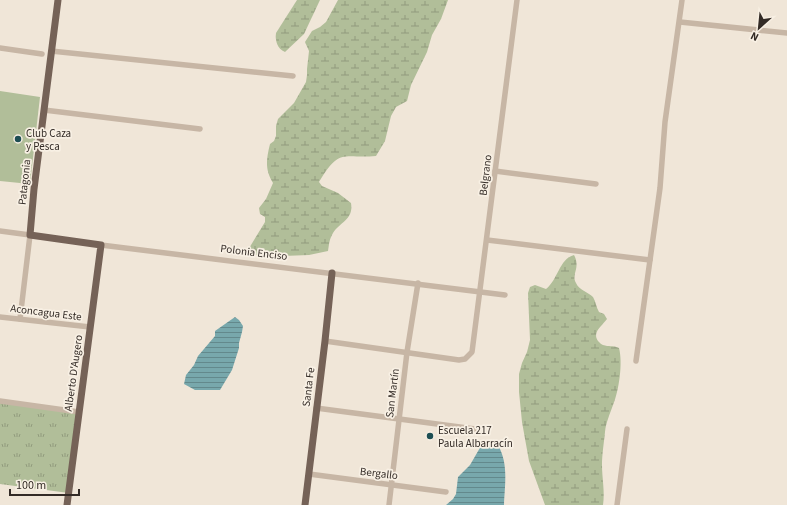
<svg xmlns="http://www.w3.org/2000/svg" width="787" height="505" font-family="'Source Sans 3',sans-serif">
  <defs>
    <pattern id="grass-tufts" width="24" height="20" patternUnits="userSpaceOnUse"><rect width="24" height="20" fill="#b1be99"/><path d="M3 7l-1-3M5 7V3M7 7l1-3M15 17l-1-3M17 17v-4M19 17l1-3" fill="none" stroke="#919b7d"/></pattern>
    <pattern id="wetland-marsh" width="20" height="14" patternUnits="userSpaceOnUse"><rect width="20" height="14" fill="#b1be99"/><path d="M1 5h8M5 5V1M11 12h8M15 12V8" fill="none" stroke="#919b7d"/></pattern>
    <pattern id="water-rules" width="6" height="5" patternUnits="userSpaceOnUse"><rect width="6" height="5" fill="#78a8ac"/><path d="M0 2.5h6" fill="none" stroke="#63898c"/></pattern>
  </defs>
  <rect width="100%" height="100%" fill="#f0e6d8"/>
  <!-- grass -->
  <path fill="url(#grass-tufts)" d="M0,401L79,412L69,493L0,484Z"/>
  <!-- wetland -->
  <g fill="url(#wetland-marsh)">
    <path d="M297,0H320L304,34L285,52C277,49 275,40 276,33Z"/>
    <path d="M338,0H448L441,19L432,35L427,52L411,85L407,101L396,107L391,116L385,141L376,156C343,159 340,147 319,182L322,186L338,193L351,203C354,221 338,222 332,235C329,240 329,246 328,251L309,255L283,256L252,255L248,250L265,222V217L260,214L259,208L266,199L273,183C265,170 266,160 270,144L274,141L276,136V126L278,119L294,103L306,82L307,75V69L309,51L305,42L312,31L320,27L326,22Z"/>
    <path d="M574,255C581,268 571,274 576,283C579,290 588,292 593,297C596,302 596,307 599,312L604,314L607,319C602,326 592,332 598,341C599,342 602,345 603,345C609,347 612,345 619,348C623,363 619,391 613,405C610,414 606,422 605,432C604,442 602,455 602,465C602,478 605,492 603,505H545L529,461L522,422L519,392V374L522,363L527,352L530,340L528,293L530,287L535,285L546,289C558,280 559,259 574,255Z"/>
  </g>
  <!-- pitch -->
  <path fill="#b1be99" d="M0,91L40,97L30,184L0,181Z"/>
  <!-- water -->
  <g fill="url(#water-rules)">
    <path d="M235,317L239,320L243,326L242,332L239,343V348L232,370L220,390H195L184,384L186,375L194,365L198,356L215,336V331Z"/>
    <path d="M490,441L496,442C509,461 505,483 504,505H446L453,499L456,494L458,477L470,465L481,446L485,442Z"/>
  </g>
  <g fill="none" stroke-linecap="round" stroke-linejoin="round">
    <!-- minor -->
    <g stroke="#c7b6a5" stroke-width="5.5">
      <path d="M680,22L787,33"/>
      <path d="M0,48L42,54"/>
      <path d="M51,51L293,76"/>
      <path d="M44,110L200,129"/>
      <path d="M495,171L596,184"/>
      <path d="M0,231L30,235L20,319"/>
      <path d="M487,240L650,260"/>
      <path d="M101,245L505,295"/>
      <path d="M0,317L90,327"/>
      <path d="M325,341L459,360L465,359L472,352L517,0"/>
      <path d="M636,361L660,188L665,122L682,0"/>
      <path d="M0,401L79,412"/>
      <path d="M316,408L475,429"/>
      <path d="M309,474L446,492"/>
      <path d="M389,505L407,352L418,283"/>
      <path d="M617,505L627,429"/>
    </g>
    <!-- major -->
    <g stroke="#756257" stroke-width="7">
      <path d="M58,0L34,189L30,235L101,245L67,505"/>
      <path d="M305,505L325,341L332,273"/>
    </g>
  </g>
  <!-- markers -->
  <g fill="#1d4e53" stroke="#f8f0e4" stroke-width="1.5">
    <circle cx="18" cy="139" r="4"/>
    <circle cx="430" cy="436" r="4"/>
  </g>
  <g text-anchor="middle" stroke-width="3.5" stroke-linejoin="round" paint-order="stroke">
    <!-- poi labels -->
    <g font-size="11" fill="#332b26" stroke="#f8f0e4" text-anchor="start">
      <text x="26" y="137">Club Caza<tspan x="26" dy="13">y Pesca</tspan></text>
      <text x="438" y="434">Escuela 217<tspan x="438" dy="13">Paula Albarracín</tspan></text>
    </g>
    <!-- street labels -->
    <g font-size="11" fill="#332b26" stroke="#f8f0e4">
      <text transform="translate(485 175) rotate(-83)" y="4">Belgrano</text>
      <text transform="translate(24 182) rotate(-84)" y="4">Patagonia</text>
      <text transform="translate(254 252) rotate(7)" y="4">Polonia Enciso</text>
      <text transform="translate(46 312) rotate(7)" y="4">Aconcagua Este</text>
      <text transform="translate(73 373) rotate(-82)" y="4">Alberto D'Augero</text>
      <text transform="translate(308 387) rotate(-83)" y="4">Santa Fe</text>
      <text transform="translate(392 393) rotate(-83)" y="4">San Martín</text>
      <text transform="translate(379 473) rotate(7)" y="4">Bergallo</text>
    </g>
  </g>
  <!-- north arrow -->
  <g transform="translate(759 28) rotate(207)" stroke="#f8f0e4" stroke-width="3" paint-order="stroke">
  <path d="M0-3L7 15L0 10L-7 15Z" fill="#332b26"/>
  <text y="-6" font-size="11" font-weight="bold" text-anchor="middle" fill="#332b26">N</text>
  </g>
  <!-- scale -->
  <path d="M10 489v6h69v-6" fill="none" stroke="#332b26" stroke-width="2"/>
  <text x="16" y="489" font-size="12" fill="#332b26" stroke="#f8f0e4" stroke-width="3" paint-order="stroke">100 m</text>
</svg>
